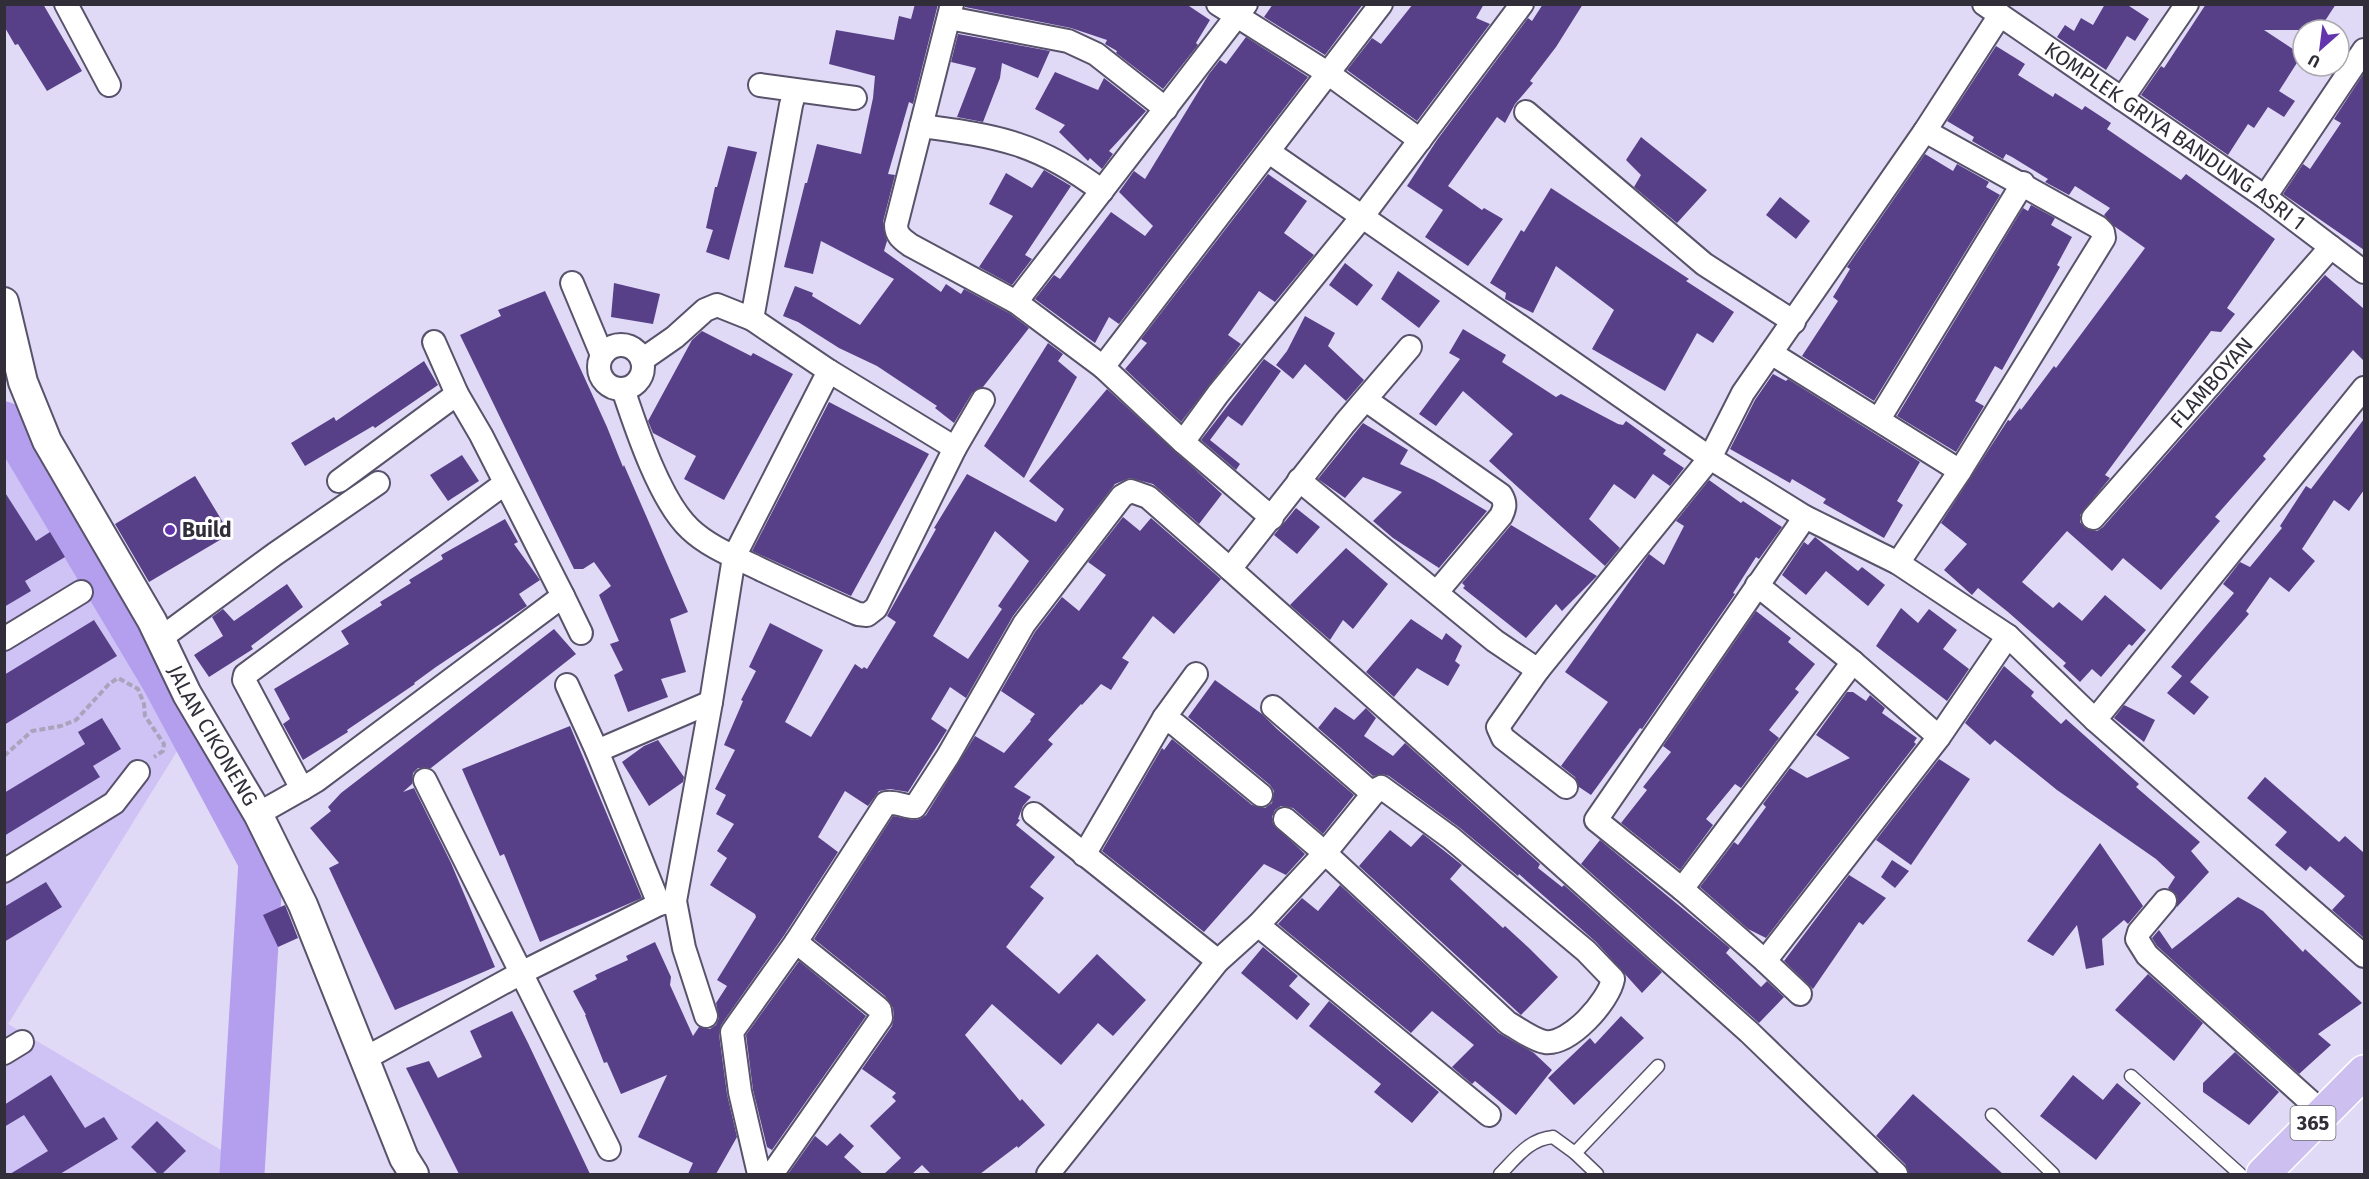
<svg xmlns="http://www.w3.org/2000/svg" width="2369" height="1179" font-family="'Fira Sans',sans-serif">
  <rect width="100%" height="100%" fill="#e0daf7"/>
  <!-- green -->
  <path fill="#cfc2f5" d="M5,433L135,660L184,740L8,1024L238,1160L233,1174H5Z"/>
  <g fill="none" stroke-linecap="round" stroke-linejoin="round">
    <!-- river -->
    <path stroke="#b49fef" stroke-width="45" d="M4,424L19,437L165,682L261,861L242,1174"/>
  </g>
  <!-- building -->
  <g fill="#574087" fill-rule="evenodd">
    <path d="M4,4H43L82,71L47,91L18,44L15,45L4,26Z"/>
    <path d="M915,4H938L913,104L909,102L888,174L895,175L883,222L887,241L884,251L941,292L946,284L961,294L964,289L1009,313L1029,328L983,387L972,393L954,423L935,408L937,406L877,366L839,348L798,322L783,316L795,286L813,293L812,296L860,325L894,279L821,241L813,274L784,267L805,183H807L817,144L861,154L873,98L875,76L829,64L836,30L894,40L899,16L911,19Z"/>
    <path d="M965,4H1186L1210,20L1196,43L1198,45L1163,89L1116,53L1117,51L1105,44L1107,40L1071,28L965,7Z"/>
    <path d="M1273,4H1363L1325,55L1264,17Z"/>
    <path d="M1413,4H1484L1476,18L1490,24L1417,121L1347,70L1372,38L1381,44Z"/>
    <path d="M1543,4H1583L1556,47L1530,81L1533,83L1515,104L1505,123L1497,117L1448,186L1482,210L1484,208L1503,219L1468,266L1425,237L1443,210L1407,186L1437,140L1528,18L1532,21Z"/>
    <path d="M2105,4H2126L2149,19L2135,41L2127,36L2106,70L2057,37L2065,25L2074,31L2081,18L2093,25Z"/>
    <path d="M2206,4H2336L2319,30H2264L2302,55L2279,91L2295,101L2284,117L2268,107L2254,128L2248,124L2228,155L2141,95L2161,66L2164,68Z"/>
    <path d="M958,34L1050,51L1038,78L1002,63L1000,78L983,122L962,118L957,117L976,68L951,62Z"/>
    <path d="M1246,37L1308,77L1119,324L1109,317L1095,343L1035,299L1054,275L1060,279L1111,212L1145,236L1153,226L1119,192L1134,171L1145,179L1209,74L1220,60L1226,64Z"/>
    <path d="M1996,46L2025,64L2018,75L2053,97L2055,93L2082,110L2085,106L2111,123L2107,129L2181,180L2186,174L2275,239L2227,308L2235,314L2221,332L2211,331L2105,475L2110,478L2080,515V522L2085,528L2097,531L2103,527L2325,275L2364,309V361L2353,350L2263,456L2266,459L2215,517L2220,521L2161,590L2123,558L2112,571L2067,531L2022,582L2053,608L2059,602L2082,621L2105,595L2146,630L2132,646L2129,644L2101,677L2092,669L2080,682L2063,666L2066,663L2008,612L1978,588L1972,595L1944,570L1967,544L1941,523L2008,420L2010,421L2020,408L2021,410L2054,366L2056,368L2145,248L2114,226L2104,215L2110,208L2075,186L2069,195L2045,182L2048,179L2012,157L2006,154L2003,159L1972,141L1974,137L1947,121Z"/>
    <path d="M1055,72L1098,90L1104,78L1146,111L1109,151L1113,154L1102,169L1090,158L1088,161L1059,132L1065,125L1035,109Z"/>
    <path d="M2364,73V250L2283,194L2303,164L2310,169L2341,123L2334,119Z"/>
    <path d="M1641,137L1707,190L1677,223L1634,187L1641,175L1626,160Z"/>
    <path d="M728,146L757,152L729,260L706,252L713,230L706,228L715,187H717Z"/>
    <path d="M1925,154L1953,171L1957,164L1989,182L1986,187L2000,195L1874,401L1802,356L1838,301L1833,297L1850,269L1847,267Z"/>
    <path d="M1044,170L1071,186L1025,255L1032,259L1012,285L979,267L1013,216L989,204L1006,173L1032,188Z"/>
    <path d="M1268,174L1307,201L1284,233L1314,255L1275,302L1259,291L1228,335L1241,344L1181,422L1125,369L1147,343L1141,339Z"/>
    <path d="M1551,188L1689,279L1686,281L1734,312L1713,343L1697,333L1665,391L1592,349L1614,310L1556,266L1533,313L1505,299L1506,293L1490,283L1521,230L1524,232Z"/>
    <path d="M1780,197L1810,221L1796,239L1766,215Z"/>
    <path d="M2031,205L2055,218L2051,225L2072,237L2057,265L2060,267L2002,370L1995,366L1975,401L1984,406L1956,452L1897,416L2023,208L2028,211Z"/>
    <path d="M1345,263L1373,285L1357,306L1329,285Z"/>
    <path d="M1398,271L1440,301L1419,328L1381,299Z"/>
    <path d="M614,283L660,294L653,324L611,317Z"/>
    <path d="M545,291L607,427L623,467L624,465L688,612L670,619L686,672L661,679L668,697L628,712L614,675L623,670L610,644L619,641L599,595L611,586L594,562L583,569H574L460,335L501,316L498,310Z"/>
    <path d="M1305,316L1335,333L1328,346L1364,380L1346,401L1305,364L1293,379L1276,365L1287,351Z"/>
    <path d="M1463,329L1506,355L1502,362L1556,397L1561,394L1618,424L1623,425L1626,421L1666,450L1663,454L1684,468L1670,486L1653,474L1635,499L1614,484L1589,519L1620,548L1605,566L1489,461L1513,434L1463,391L1436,426L1419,414L1460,359L1449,353Z"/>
    <path d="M702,331L751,356L753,353L793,374L724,500L684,479L696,456L653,433L648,421L692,340Z"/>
    <path d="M1048,343L1063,354L1058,361L1077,377L1024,478L984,446Z"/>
    <path d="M1264,359L1281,371L1242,426L1228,416L1210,440L1240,464L1236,470L1201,440Z"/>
    <path d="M424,361L438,385L375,428L373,426L305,466L291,443L334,417L336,421Z"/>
    <path d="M1773,374L1786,381L1788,379L1920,462L1897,501L1903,505L1884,538L1823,503L1826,499L1792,479L1790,483L1730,449L1755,400Z"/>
    <path d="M1107,389L1222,494L1199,524L1153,484L1130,478L1115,484L1013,616L966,698L950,687L931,719L947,730L908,792L890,789L879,791L868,806L845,791L818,837L838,852L785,934L721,1025L719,1034L727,1094L737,1137L716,1174H688L693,1163L638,1137L667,1075L621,1094L607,1062L604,1063L585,1015H586L573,991L597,979L595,975L628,960L626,956L655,942L671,977L670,985L693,1036L699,1027L710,1029L716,1025L719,1018L716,1003L727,986L717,980L756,917L755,914L710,885L727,858L717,851L734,824L716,814L726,795L715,789L735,750L724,745L743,701L741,700L756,671L749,667L770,623L823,650L785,722L811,737L855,664L862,669L864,667L867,669L896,622L887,616L936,529L934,528L967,474L1056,522L1064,509L1029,481ZM995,531L1029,561L998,606L1002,609L968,659L933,636Z"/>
    <path d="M829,402L929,454L851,596L752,551Z"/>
    <path d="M2364,419V490L2349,511L2334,500L2302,549L2315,561L2289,592L2270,577L2246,611L2249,614L2190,682L2209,697L2194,715L2167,693L2182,676L2171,667L2234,593L2223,584L2240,562L2250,567L2282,528L2280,526L2306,486L2311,489Z"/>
    <path d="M1363,423L1408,450L1400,464L1434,480L1487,511L1439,568L1393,538L1373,521L1402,492L1363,477L1345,498L1318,479Z"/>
    <path d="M462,455L479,481L448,501L430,475Z"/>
    <path d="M195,476L230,534L149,582L115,524Z"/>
    <path d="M1709,480L1741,503L1743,501L1782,527L1759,559L1756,557L1733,593L1735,594L1642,729L1640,728L1591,795L1579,787L1575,777L1561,766L1608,702L1565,672L1649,554L1664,565L1684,526L1676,521Z"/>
    <path d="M4,491L36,541L50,532L65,557L25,581L31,591L4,607Z"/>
    <path d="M1296,508L1320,527L1297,554L1274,535Z"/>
    <path d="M1123,517L1140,531L1151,518L1221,579L1174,634L1153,616L1122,658L1129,662L1111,690L1101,684L1082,705L1081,704L1048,740L1053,744L1014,787L1031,797L1023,806L1018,819L1020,820L1016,825L1055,857L1030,887L1044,898L1006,947L1059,994L1097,954L1146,1000L1113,1036L1098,1023L1061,1065L992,1004L965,1035L1020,1101L1022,1099L1045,1125L1018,1148L1017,1146L980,1174H931L922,1165L912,1174H884L901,1158L870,1126L896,1101L892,1097L896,1093L862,1069L892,1026L894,1017L893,1008L885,996L814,939L893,816L914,820L920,819L926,815L975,736L1004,753L1031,721L1030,720L1035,714L1001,691L1035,632L1062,597L1079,611L1106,575L1088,562Z"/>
    <path d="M505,519L518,542L514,544L540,580L519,594L527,606L436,667L414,683L415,684L347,730L348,732L303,760L283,724L290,719L274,689L349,644L341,631L382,605L380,602L411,583L409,580L443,559L441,555Z"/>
    <path d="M1511,525L1597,576L1562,611L1556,604L1526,638L1463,588L1465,586L1462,583Z"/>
    <path d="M1815,537L1858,571L1862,567L1885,585L1868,606L1826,571L1806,595L1782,575L1804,542L1808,545Z"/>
    <path d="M1346,548L1388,584L1353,629L1343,620L1330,640L1290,605Z"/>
    <path d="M287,584L303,607L251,646L253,649L209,677L194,655L223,636L212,617L223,609L234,621Z"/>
    <path d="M1901,608L1918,623L1929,609L1957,630L1943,649L1969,669L1947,701L1876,646Z"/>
    <path d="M1756,611L1791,638L1788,642L1815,664L1795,689L1799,692L1769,730L1779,738L1741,788L1735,784L1706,819L1713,825L1680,870L1621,823L1647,790L1643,787L1671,752L1663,746Z"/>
    <path d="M1411,619L1442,640L1446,633L1462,646L1455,661L1460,665L1448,686L1417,668L1394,697L1366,672Z"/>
    <path d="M94,620L117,656L4,725V675Z"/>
    <path d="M554,629L576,654L431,768H418L413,773L412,784L403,792L414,788L451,863L495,967L395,1010L329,868L339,863L310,828L331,811L328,807L341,793Z"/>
    <path d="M2004,666L2034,692L2031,696L2061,724L2066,719L2139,784L2136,787L2200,842L2191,851L2209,872L2177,907V896L2168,888L2175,877L2156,859L2057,790L1995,740L1990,745L1965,723Z"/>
    <path d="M1215,680L1262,714L1277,729L1354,795L1323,834L1293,808L1281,806L1275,810L1272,817L1273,824L1305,854L1286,875L1264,864L1204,932L1102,851L1162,748L1164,750L1172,739L1252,805L1265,808L1272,803L1274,791L1270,785L1188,717Z"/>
    <path d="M1847,692H1853L1866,701L1870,695L1885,708L1882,713L1917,738L1914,742L1916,744L1766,938L1748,929L1700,887L1734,842L1738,845L1766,807L1763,804L1790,768L1807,778L1850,758L1816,735Z"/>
    <path d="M2124,705L2155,720L2144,742L2114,718Z"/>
    <path d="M1335,707L1354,720L1366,708L1376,718L1364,736L1393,756L1405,743L1540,864L1538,868L1562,887L1564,885L1662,972L1642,993L1596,942L1519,874L1518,876L1460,828L1389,776L1382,774L1373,776L1318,728Z"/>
    <path d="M102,718L121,749L93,766L100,777L4,836V793L85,744L78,732Z"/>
    <path d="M570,726L642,898L540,942L504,854L500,856L462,769Z"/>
    <path d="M658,740L684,777L683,782L649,806L622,762L644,746Z"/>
    <path d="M1939,759L1970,779L1911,865L1876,840Z"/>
    <path d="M2265,777L2339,842L2345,836L2364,853V938L2332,910L2345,896L2310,866L2306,871L2275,845L2287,832L2247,798Z"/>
    <path d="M1390,830L1411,847L1423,834L1462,865L1450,879L1503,928L1505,926L1529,948L1558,977L1521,1015L1359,866Z"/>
    <path d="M1600,840L1730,948L1726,953L1761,987L1767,981L1784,997L1759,1023L1581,864Z"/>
    <path d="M2100,843L2143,906L2128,924L2124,920L2102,939L2104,965L2086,969L2077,925L2053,956L2027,941Z"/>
    <path d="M1892,860L1909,871L1895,888L1881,877Z"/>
    <path d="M1849,875L1886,898L1863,925L1859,922L1813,989L1784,961Z"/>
    <path d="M46,882L62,907L4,942V907Z"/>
    <path d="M1340,885L1499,1033L1534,1053L1552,1070L1516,1115L1475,1081L1472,1084L1452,1067L1474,1045L1432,1011L1411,1033L1278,924L1302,898L1318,911Z"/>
    <path d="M2238,897L2263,911L2303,952L2305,949L2362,1003L2318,1034L2331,1045L2299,1074L2157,946L2152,938L2159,930L2172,949Z"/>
    <path d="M285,905L298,938L278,947L263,915Z"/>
    <path d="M1263,947L1298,976L1289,986L1310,1004L1297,1020L1241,973Z"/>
    <path d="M799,961L866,1016L772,1150L767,1147L753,1090L746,1035Z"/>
    <path d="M2148,974L2203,1023L2174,1061L2115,1010Z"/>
    <path d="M1329,1001L1439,1092L1412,1123L1374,1092L1381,1084L1309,1026Z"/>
    <path d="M512,1011L528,1043L590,1174H459L406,1068L429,1061L438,1078L482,1057L470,1031Z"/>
    <path d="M1621,1016L1644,1038L1574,1105L1548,1078L1590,1038L1595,1044Z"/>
    <path d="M2235,1052L2279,1092L2249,1125L2203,1092V1083Z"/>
    <path d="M51,1075L85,1128L104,1117L118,1139L60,1174H10L48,1151L24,1115L4,1127V1105Z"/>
    <path d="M2073,1075L2103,1100L2117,1083L2141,1103L2096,1160L2040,1116Z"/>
    <path d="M1913,1094L2003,1174H1909L1905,1164L1876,1136Z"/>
    <path d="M157,1121L186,1151L162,1174H158L131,1147Z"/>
    <path d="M840,1133L854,1146L844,1157L863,1174H788L815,1136L827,1146Z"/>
  </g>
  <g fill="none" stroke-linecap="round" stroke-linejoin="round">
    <!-- service casing -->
    <g stroke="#58526a" stroke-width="15">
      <g id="service">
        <path d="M2131,1076L2240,1174"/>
        <path d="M1992,1115L2053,1174"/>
        <path d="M1575,1153L1658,1066"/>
        <path d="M1500,1174C1516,1158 1529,1139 1553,1137L1575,1153L1597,1174"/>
      </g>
    </g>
    <!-- minor casing -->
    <g stroke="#58526a" stroke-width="26">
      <g id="minor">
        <path d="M66,4L109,85"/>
        <path d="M952,4L896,225C896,235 902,239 910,245L1016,302L1103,367"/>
        <path d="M1218,4L1329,74L1420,140"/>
        <path d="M1381,4L1103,367L1183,442L1218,394L1362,217L1522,4"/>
        <path id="s1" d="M1984,4L2265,197L2364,272"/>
        <path d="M949,18L1068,41L1096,54L1166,109"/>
        <path d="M760,85L855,98"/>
        <path d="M2122,99L2187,4"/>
        <path d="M1526,112L1704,264L1794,322"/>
        <path d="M921,126C998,136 1039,143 1102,191"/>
        <path d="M1269,152L1710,458L1743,393L1925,131L2000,15"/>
        <path d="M2265,197L2364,50"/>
        <path d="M572,283L602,355"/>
        <path d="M1016,302L1246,4"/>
        <path d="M434,342L457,394"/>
        <circle cx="621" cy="367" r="22"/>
        <path d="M1771,353L1960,471"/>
        <path d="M642,360L675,337L705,310L717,305L752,319L791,105L795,91"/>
        <path d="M829,371L955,448"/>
        <path d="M623,389C636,428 660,501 690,529C710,548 738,558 762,570C794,585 826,600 858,614L867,615L876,608L955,448L983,400"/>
        <path d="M1366,400L1501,495C1506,503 1505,508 1501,516L1437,592"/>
        <path d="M1879,419L2023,183"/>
        <path d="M1183,442L1272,518"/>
        <path d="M1299,480L1495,641L1538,670L1710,458L1805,517L1898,563L2008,636L2095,720L2364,956"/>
        <path d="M339,481L457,394L481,435L563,596L317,780L302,789L244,680L245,675L504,484"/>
        <path id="s2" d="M2093,518L2331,247"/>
        <path d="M1898,563L1960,471L2104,238L2103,232L2098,227L1925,131"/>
        <path d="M1230,569L1749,1032L1896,1174"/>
        <path d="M1757,585L1853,662L1939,737L1765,961"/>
        <path d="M563,596L581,633"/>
        <path d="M161,638L275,554L378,483"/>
        <path d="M4,639L81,592"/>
        <path d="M1538,670L1498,727L1503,738L1566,787"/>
        <path d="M567,685L597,751L659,904"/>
        <path d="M1273,707L1373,794"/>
        <path d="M1164,718L1196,674"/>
        <path d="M2095,720L2364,388"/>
        <path d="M1939,737L2008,636"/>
        <path d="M597,751L711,702"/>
        <path d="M425,780L609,1149"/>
        <path d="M258,814L302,789"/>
        <path d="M1034,814L1218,961"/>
        <path d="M1084,855L1164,718L1176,725L1261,795"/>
        <path d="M4,871L114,803L138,772"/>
        <path d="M1682,889L1853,662"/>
        <path d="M2165,901L2139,932L2137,939L2147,955L2323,1113"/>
        <path d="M1258,925L1489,1115"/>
        <path d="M796,942L886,803C896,801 905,807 915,807L948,756L1024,624L1122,496L1131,491L1148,497L1230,569L1345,423L1410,347"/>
        <path d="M1800,994L1765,961L1682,889L1596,820L1805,517"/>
        <path d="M706,1016L684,948L675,901L711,702L734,557L829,371L752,319"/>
        <path d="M4,1053L22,1042"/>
        <path d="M364,1059L521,973L659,904L675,901"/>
        <path d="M759,1174L740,1092L732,1032L796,942L877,1007L880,1010L881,1018L772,1174"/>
        <path d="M1048,1174L1218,961L1258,925L1325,853L1377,789L1381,787L1451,838L1586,951L1613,979C1609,1001 1570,1045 1545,1042C1533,1040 1519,1029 1508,1023L1325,853L1285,819"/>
      </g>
    </g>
    <!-- tertiary casing -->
    <g stroke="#58526a" stroke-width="32">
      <g id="tertiary">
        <path id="s3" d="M4,302L23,382L47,441L152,621L187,694L258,814L303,905L404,1158L414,1174"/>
      </g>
    </g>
    <!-- primary casing -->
    <g stroke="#fff" stroke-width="36">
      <path id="primary" d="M2263,1174L2364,1072"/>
    </g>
    <!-- path -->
    <path stroke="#a9a4bc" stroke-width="4" stroke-dasharray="6 3" stroke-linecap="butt" d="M4,756L32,731L61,726L76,720L109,684L118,678L138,689L144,704L145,716L164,744L163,751L154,757"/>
    <!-- service -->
    <use href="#service" stroke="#fff" stroke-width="12"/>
    <!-- minor -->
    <use href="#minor" stroke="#fff" stroke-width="22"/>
    <!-- tertiary -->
    <use href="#tertiary" stroke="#fff" stroke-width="28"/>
    <!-- primary -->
    <use href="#primary" stroke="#cdc0f1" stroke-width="33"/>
  </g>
  <!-- markers -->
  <circle fill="#6335ac" stroke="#fff" stroke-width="2" cx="170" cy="530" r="6"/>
  <g text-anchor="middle" stroke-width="6" stroke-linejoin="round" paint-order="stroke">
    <!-- shield labels -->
    <rect fill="#fff" stroke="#6f6d74" stroke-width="1.5" x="2290.5" y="1106" width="45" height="34" rx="4.5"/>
    <g font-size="20" font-weight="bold" fill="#312e39">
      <text x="2313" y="1130">365</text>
    </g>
    <!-- street labels -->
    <g font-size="21" fill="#312e39" stroke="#fff">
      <text dy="7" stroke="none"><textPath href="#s1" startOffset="232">KOMPLEK GRIYA BANDUNG ASRI 1</textPath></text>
      <text dy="7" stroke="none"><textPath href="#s2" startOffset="180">FLAMBOYAN</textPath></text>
      <text dy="7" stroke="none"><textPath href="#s3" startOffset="484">JALAN CIKONENG</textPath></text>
    </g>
    <!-- poi labels -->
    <g font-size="21" font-weight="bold" fill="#312e39" stroke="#fff" text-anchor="start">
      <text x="182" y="537">Build</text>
    </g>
  </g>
  <!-- border -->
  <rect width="2369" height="1179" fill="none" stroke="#312e39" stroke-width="12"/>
  <!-- north arrow -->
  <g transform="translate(2321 48) rotate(208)"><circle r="28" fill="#ffffff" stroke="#adabb0" stroke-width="1.5"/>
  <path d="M0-4.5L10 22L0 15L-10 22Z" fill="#6335ac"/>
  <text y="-9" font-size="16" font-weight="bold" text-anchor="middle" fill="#312e39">U</text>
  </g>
</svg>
